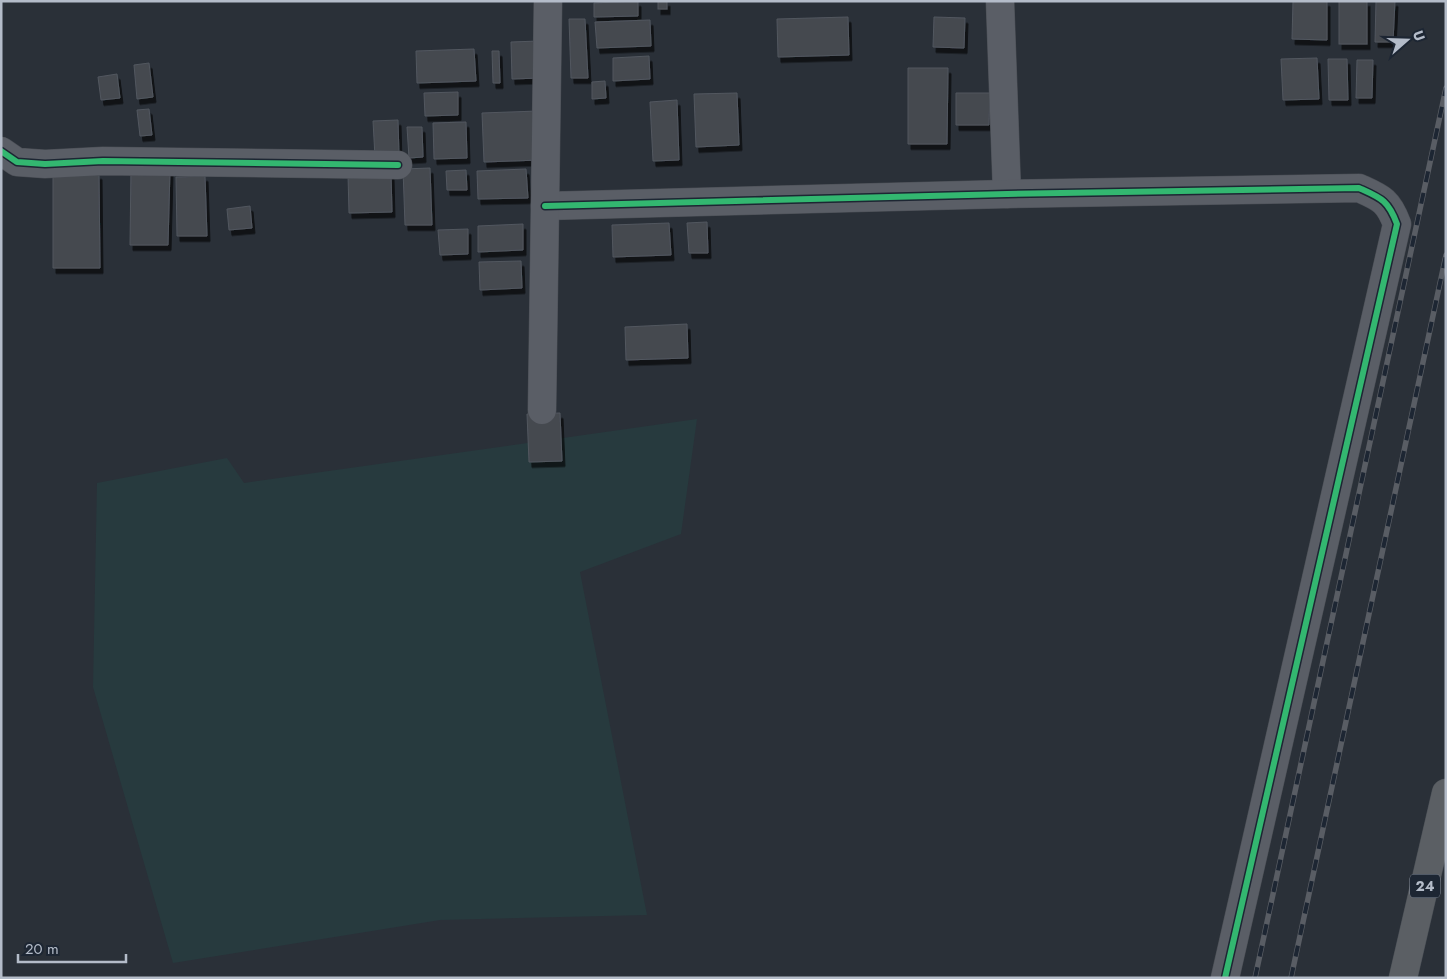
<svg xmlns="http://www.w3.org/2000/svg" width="1447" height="979" font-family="Jost,sans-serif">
  <defs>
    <filter id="shadow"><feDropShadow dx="3" dy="5.5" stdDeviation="0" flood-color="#0009"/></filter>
  </defs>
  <rect width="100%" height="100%" fill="#2a3038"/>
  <!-- green -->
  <path fill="#273a3e" d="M697,419L681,534L580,572L647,915L440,920L173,963L93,687L97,483L227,458L244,483Z"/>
  <!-- building -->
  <g fill="#444950" stroke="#52575f" filter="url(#shadow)">
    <path d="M638,1V16L594,17V3Z"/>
    <rect x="658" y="1" width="9" height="8"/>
    <path d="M1293,1H1327V40L1292,39Z"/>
    <rect x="1339" y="1" width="28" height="43"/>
    <path d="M1376,1H1395L1393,42H1375Z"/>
    <path d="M848,17L849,55L778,57L777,19Z"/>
    <path d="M934,17L965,18L964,48L933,47Z"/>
    <path d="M569,19H585L588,78H571Z"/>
    <path d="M650,20L651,46L597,48L595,22Z"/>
    <path d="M539,41L540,78L512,79L511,42Z"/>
    <path d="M474,49L476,81L417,83L416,51Z"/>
    <path d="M492,51H499L500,83H493Z"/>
    <path d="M649,56L650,79L613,81V58Z"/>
    <path d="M1317,58L1319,99L1283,100L1281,59Z"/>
    <path d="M1328,59H1347L1348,100H1329Z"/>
    <path d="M1357,60H1373L1372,98H1356Z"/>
    <path d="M149,63L153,97L137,99L134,65Z"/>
    <path d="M908,68H948L947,144H908Z"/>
    <path d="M117,74L120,98L101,100L98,77Z"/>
    <path d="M605,81L606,98L592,99V82Z"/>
    <path d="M458,92V115L425,116L424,93Z"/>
    <path d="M737,93L739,145L696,147L694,94Z"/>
    <path d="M956,93H990L989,125H956Z"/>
    <path d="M677,100L679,160L653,161L650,102Z"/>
    <path d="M149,109L152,135L140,136L137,110Z"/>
    <path d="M538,111L540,160L484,162L482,113Z"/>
    <path d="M398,120L399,156L375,157L373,121Z"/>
    <path d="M466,122L467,158L434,159L433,123Z"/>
    <path d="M407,127H422L423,157L409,158Z"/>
    <path d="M131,168L170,169L168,245H130Z"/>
    <path d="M430,168L432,225H405L403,169Z"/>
    <path d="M526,169L528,198L478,199L477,171Z"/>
    <path d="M466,170L467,190H447L446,171Z"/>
    <path d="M53,174H99L100,268H53Z"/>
    <path d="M391,174L392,212L349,213L348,175Z"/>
    <path d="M205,176L207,236H177L176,177Z"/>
    <path d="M250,206L252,228L229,230L227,209Z"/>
    <path d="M707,222L708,253H689L687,223Z"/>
    <path d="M669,223L671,255L613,257L612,225Z"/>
    <path d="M523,224V250L478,252V226Z"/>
    <path d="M468,229V254L440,255L438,230Z"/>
    <path d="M521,261L522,288L480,290L479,262Z"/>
    <path d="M687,324L688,358L626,360L625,327Z"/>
    <path d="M560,413L562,461L529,462L527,414Z"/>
  </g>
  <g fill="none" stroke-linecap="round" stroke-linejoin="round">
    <!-- minor casing -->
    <g stroke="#484c53" stroke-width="29">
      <g id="minor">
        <path d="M1000,1L1007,194"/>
        <path d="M1,151L17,162L45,164L103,161L398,165"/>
        <path d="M545,206L1007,194L1359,188C1381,198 1388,200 1397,224L1225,978"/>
        <path d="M542,410L548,1"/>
      </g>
    </g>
    <!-- trunk casing -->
    <g stroke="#474c53" stroke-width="29">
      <path id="trunk" d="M1403,978L1446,793"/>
    </g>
    <!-- minor -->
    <use href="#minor" stroke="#5a5e66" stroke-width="28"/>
    <!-- trunk -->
    <use href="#trunk" stroke="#5b5f64" stroke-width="28"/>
    <!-- rail casing -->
    <g stroke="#595d64" stroke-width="5.5">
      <g id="rail">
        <path d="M1255,978L1446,88"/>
        <path d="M1291,978L1446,255"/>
      </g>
    </g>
    <!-- rail -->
    <use href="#rail" stroke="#1d2633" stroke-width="4" stroke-dasharray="11" stroke-linecap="butt"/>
    <!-- cycleway casing -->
    <g stroke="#1d2633" stroke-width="9">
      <g id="cycleway">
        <path d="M1,151L17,162L45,164L103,161L398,165"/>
        <path d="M545,206L1007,194L1359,188C1381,198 1388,200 1397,224L1225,978"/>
      </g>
    </g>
    <!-- cycleway -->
    <use href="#cycleway" stroke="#33b770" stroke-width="6"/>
  </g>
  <g text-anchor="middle" stroke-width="4.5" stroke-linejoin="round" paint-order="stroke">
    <!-- shield labels -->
    <rect fill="#1d2633" stroke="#878f9c" stroke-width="1" x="1410" y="874.5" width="30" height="23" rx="4"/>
    <g font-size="14" font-weight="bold" fill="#b4bcc9">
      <text x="1425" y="891">24</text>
    </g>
  </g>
  <!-- border -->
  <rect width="1447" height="979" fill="none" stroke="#b4bcc9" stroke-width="5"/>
  <!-- north arrow -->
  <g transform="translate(1407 40) rotate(70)" stroke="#1d2633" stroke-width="4" paint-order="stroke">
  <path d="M0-4L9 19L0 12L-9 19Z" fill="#b4bcc9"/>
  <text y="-8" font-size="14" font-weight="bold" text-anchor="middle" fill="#b4bcc9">U</text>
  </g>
  <!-- scale -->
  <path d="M18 954v8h108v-8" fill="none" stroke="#b4bcc9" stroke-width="2.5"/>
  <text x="25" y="954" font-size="15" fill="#b4bcc9" stroke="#1d2633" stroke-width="4" paint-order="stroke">20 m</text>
</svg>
